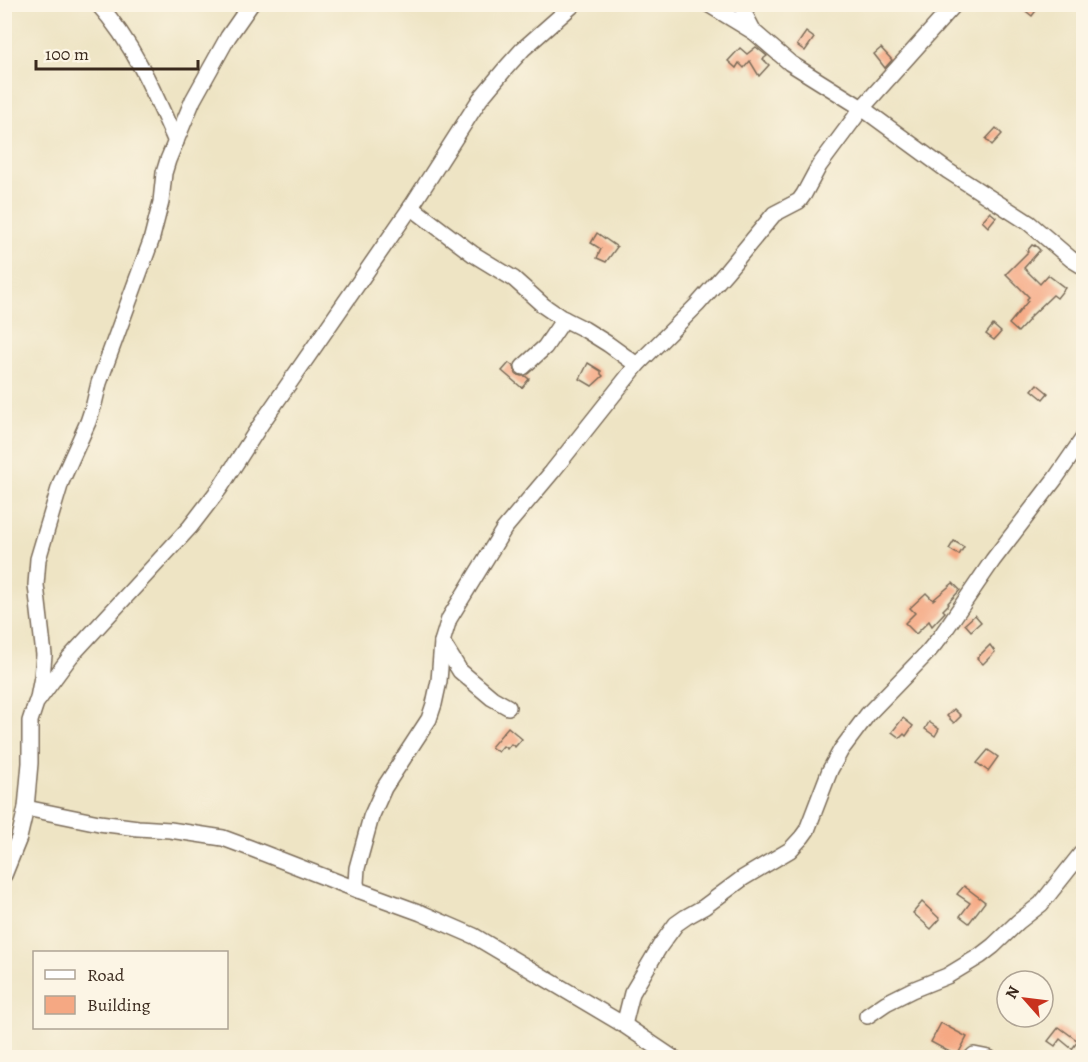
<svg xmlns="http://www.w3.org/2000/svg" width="1088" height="1062" font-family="Alegreya,serif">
  <rect width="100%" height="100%" fill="#fcf5e5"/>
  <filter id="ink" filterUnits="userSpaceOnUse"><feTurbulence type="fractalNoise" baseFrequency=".0167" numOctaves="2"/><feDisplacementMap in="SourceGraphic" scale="12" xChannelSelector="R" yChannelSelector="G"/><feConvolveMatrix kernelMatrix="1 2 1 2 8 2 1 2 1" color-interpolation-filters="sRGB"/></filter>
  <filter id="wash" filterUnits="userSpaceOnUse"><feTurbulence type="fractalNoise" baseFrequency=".008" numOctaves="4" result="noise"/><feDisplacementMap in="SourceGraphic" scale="24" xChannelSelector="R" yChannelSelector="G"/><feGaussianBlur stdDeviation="1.35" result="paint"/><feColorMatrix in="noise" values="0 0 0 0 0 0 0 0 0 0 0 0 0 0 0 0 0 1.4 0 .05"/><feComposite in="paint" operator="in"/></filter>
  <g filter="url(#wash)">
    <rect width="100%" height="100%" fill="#eee4c4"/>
    <g id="blocks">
      <!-- building -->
      <g fill="#f5a883">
        <path d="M1017,4H1041L1032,16Z"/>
        <path d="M806,32L814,38L805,51L797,45Z"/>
        <path d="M756,47L767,56L763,59L769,65L759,76L750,61L744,68L739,63L736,68L728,61L740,48L747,54Z"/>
        <path d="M881,48L892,60L885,68L874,54Z"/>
        <path d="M996,128L1002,134L992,145L986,139Z"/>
        <path d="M990,212L996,217L988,227L982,221Z"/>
        <path d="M597,233L617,247L606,262L597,258L601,249L591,243Z"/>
        <path d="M1032,245L1034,246L1035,245L1040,250L1024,268L1040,284L1048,275L1065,288L1057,298L1053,295L1028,319L1029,320L1018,332L1009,324L1028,301L1027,299L1029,297L1006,274L1028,252L1027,251Z"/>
        <path d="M993,325L1001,332L994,340L986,334Z"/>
        <path d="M509,363L514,367L516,374L521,376H525L529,379L522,388L502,371Z"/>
        <path d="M588,363L601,371V374L603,376L592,386L580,379Z"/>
        <path d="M1037,384L1048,393L1043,399L1032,390Z"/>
        <path d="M954,541L964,547L959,555L949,549Z"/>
        <path d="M953,583L960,590L948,603L949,604L943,610L945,612L932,626L929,621L916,634L905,623L915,613L910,608L926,593L933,600Z"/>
        <path d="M975,615L981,622L971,631L965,624Z"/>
        <path d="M990,645L995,652L983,664L977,658Z"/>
        <path d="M954,709L961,716L954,723L947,716Z"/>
        <path d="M903,718L913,726L906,736L904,734L900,738L892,732Z"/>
        <path d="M929,722L939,729L935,736L925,729Z"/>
        <path d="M508,727L522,739L515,747L511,744L507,749L503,746L498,752L491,747Z"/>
        <path d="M988,750L998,757L988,771L977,763Z"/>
        <path d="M964,886L985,902L969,923L960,916L970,903L957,894Z"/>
        <path d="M922,902L940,919L931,929L913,913Z"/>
        <path d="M941,1023L967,1037L957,1056L931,1042Z"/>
        <path d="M1059,1027L1078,1041L1072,1049L1060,1039L1055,1046L1048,1041Z"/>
      </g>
    </g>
  </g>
  <g filter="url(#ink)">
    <use href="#blocks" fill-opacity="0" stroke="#7a6b58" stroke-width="1.5"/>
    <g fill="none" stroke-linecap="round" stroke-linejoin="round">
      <!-- minor casing -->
      <g stroke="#7a6b58" stroke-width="18">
        <g id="minor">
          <path d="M98,4C134,44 155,94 176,142"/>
          <path d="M708,4L754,32L790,63L862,108L948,171L1029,223L1071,259L1084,267"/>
          <path d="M742,4L744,13L754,32"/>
          <path d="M411,207L473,254L514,279L544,306L560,317L584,329L608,344L637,365"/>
          <path d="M523,367L545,347L564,319"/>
          <path d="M442,642L460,671L492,698L508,707"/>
          <path d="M38,698L42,677L44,655L36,585L38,559L61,482L88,422L94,404L99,383L151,241L161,202L164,173L168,160L193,100L228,37L251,4"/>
          <path d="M26,808L99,823L138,828L170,830L223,838L250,848L358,890"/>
          <path d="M4,875L19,838L26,808L30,763V721L36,703L70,657L190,527L220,488L261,424L411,207L480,99L505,69L523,49L574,4"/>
          <path d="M867,1016L886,1003L912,990L947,976L980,956L993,946L1018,922L1041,904L1084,850"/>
          <path d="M624,1025L632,993L660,946L676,924L686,917L704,907L743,878L790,850L802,837L807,830L830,770L841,750L868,714L928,652L941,636L993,560L1055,479L1084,437"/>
          <path d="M673,1058L624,1025L474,936L421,913L358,890L356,883L357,868L371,817L384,788L429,719L434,704L439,681L442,642L449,619L504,529L552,472L637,365L697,305L727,271L774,214L799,201L804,194L819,166L862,108L955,4"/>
          <path d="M971,1058L974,1055L989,1058"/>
        </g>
      </g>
      <!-- minor -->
      <use href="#minor" stroke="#fff" stroke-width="15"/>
    </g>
  </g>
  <!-- margin -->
  <rect width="1088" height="1062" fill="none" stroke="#fcf5e5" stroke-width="24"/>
  <!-- legend -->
  <rect x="33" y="951" width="195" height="78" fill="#fcf5e5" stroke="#afa495" stroke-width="1.5"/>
  <rect x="45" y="970" width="30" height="9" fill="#ffffff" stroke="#afa495" stroke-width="1.5"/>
  <text x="87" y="981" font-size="18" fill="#3b2a1e">Road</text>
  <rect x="45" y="996" width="30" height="18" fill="#f5a883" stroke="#afa495" stroke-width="1.5"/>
  <text x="87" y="1011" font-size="18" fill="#3b2a1e">Building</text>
  <!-- north arrow -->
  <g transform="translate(1025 999) rotate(298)"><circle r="28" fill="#fcf5e5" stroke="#afa495" stroke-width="1.5"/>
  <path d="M0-4.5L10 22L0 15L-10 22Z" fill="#c8321e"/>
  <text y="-9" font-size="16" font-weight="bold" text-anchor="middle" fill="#3b2a1e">N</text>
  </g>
  <!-- scale -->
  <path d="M36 60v9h162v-9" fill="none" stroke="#3b2a1e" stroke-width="3"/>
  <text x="45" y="60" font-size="18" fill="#3b2a1e" stroke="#fcf5e5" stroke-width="4.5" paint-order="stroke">100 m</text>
</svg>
